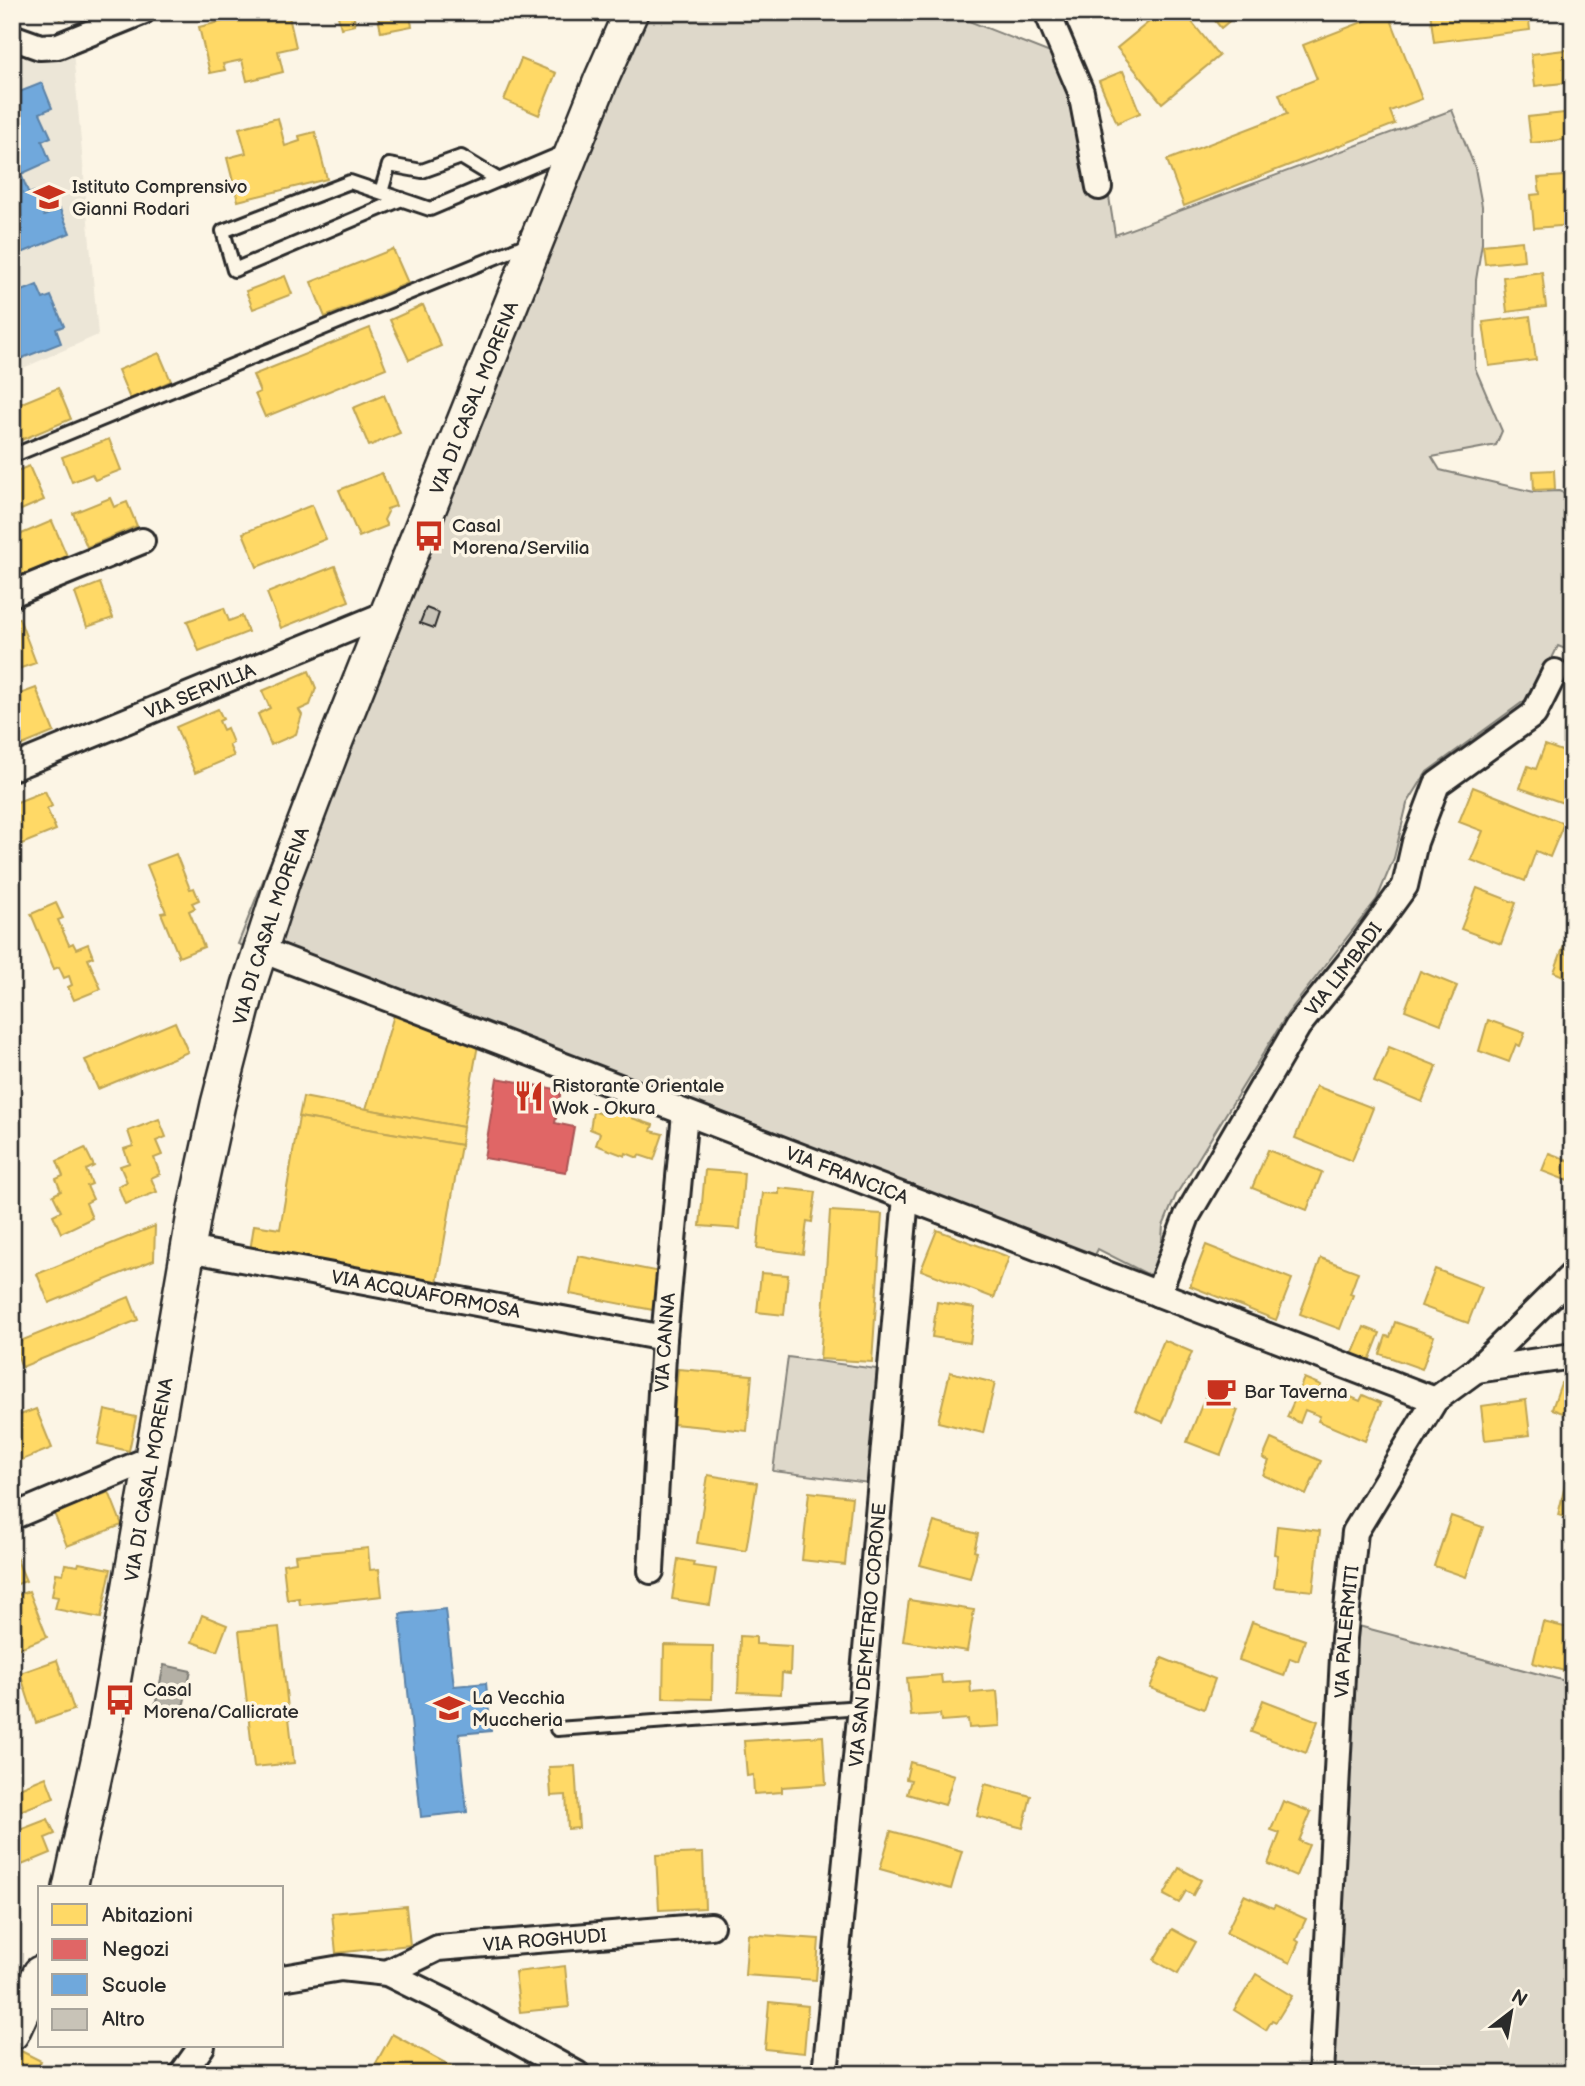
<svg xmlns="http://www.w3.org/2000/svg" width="1585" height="2086" font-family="'Balsamiq Sans',sans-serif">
  <rect width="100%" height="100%" fill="#fcf5e5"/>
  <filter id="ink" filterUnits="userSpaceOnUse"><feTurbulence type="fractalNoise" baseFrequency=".0143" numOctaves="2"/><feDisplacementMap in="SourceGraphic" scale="14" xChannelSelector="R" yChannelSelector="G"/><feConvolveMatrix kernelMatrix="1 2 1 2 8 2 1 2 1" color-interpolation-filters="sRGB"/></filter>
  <g filter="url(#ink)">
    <!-- built -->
    <path fill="#ece6d7" d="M73,51L98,335L12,373V60Z"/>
    <!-- green -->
    <g fill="#ded8ca" stroke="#84827a" stroke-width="2">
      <path d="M620,12H946L1063,58L1100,140L1115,235L1452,110L1475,168L1482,206V243L1476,280L1475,368L1502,431L1496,445L1432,457L1440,470L1534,492L1559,491L1573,497V652L1558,646L1535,693L1427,772L1407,804L1394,858L1377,899L1288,1013L1176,1195L1163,1226L1160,1265L1155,1278L1098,1249L1089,1267L238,944L415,496Z"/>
      <path d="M788,1357L884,1370L869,1483L773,1471Z"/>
      <path d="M1336,1620L1573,1683V2074H1308Z"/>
    </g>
    <!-- water -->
    <path fill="#b4b0a5" stroke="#7d7b74" stroke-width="2" d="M164,1665L191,1671L182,1712L155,1706Z"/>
    <!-- homes -->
    <g fill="#ffd966" stroke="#bfa554" stroke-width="2">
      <path d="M57,12H78L60,19Z"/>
      <path d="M241,12H288L296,47L278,51L283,72L247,81L242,60L223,64L225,70L210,73L199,27L232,19L231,15Z"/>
      <path d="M337,12H358L353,13L355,25L341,28Z"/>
      <path d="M377,12H409L412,26L381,32Z"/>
      <path d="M1161,12H1184L1219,56L1162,103L1117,48Z"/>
      <path d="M1208,12H1240L1221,28Z"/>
      <path d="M1388,12L1422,99L1390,111L1395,124L1184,206L1167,160L1287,114L1279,94L1317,79L1303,45Z"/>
      <path d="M1430,12H1528L1530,30L1434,42Z"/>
      <path d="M1573,49V82L1535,86L1531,54Z"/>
      <path d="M521,59L556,73L539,115L504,100Z"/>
      <path d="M1123,71L1140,113L1117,123L1099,81Z"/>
      <path d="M1573,112V139L1531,143L1528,117Z"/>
      <path d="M278,118L285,146L300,141L299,136L315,132L327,179L238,201L227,158L246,153L239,128Z"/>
      <path d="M1565,176L1566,191H1573V225L1534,228L1531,195L1540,194L1538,178Z"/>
      <path d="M1522,241L1524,260L1485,264L1483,245Z"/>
      <path d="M393,249L408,283L325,317L311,282Z"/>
      <path d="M1542,272L1546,307L1507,312L1503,277Z"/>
      <path d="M285,276L292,294L253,309L246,291Z"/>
      <path d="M423,305L441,346L409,360L390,320Z"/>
      <path d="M1530,316L1536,360L1489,366L1483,322Z"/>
      <path d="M370,328L386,368L265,417L255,394L260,392L253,375Z"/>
      <path d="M159,353L171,381L130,399L118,370Z"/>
      <path d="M58,388L71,419L12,444V407Z"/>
      <path d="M384,395L400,433L369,446L353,408Z"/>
      <path d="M109,439L121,470L95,480L92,474L72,482L62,457Z"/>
      <path d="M29,466L44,500L12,514V473Z"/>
      <path d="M1554,470L1555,489L1534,490L1533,471Z"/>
      <path d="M382,473L396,506L387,509L388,512L384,520L387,526L359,537L339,490Z"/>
      <path d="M110,498L114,507L127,502L137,526L87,547L73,513Z"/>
      <path d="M312,505L326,539L257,567L243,533Z"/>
      <path d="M52,521L67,556L16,578L12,570V538Z"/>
      <path d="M335,566L349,601L281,628L267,593Z"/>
      <path d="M100,583L113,618L87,627L75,593Z"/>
      <path d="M224,608L229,621L242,616L248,632L199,651L187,621Z"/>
      <path d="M19,618L36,663L12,671V620Z"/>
      <path d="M309,671L316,688L310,705L299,710L302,715L296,734L271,745L258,714L270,708L262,691Z"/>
      <path d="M36,688L54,732L15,748L12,742V697Z"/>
      <path d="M218,709L223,719L219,721L223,730L227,728L233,743L229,745L234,756L195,773L176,727Z"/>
      <path d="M1545,745L1573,755L1572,806L1520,788L1528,766L1536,769Z"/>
      <path d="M1473,787L1564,823L1550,857L1536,851L1525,881L1471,860L1483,831L1459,822Z"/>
      <path d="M45,791L52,806L47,809L56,830L12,848V804Z"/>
      <path d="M176,854L190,889L194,888L199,900L192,903L195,908L189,911L204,947L179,957L161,913L166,912L147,865Z"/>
      <path d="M1477,888L1516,903L1501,944L1461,929Z"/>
      <path d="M56,903L63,918L58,920L69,945L73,943L76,949L88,944L93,957L88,959L101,989L74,1000L68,987L72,985L69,976L64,978L59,967L54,969L31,914Z"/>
      <path d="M1572,924H1573V980L1554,972Z"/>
      <path d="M1420,971L1457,986L1441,1024L1405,1010Z"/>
      <path d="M394,1015L478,1045L463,1127L366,1109Z"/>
      <path d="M1488,1020L1525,1033L1520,1046L1516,1044L1509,1062L1479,1051Z"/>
      <path d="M175,1022L188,1052L98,1089L85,1060Z"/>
      <path d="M1389,1047L1437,1066L1422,1102L1374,1082Z"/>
      <path d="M1316,1086L1373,1108L1352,1161L1295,1138Z"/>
      <path d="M303,1097L463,1127L461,1145L299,1117Z"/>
      <path d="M610,1107L633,1115L632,1118L653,1125L651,1131L663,1134L654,1160L639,1155L638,1158L626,1153L625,1156L596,1145L600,1133L590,1129L593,1111L607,1116Z"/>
      <path d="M299,1117L461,1145L437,1283L250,1251L254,1225L280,1229Z"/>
      <path d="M159,1119L166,1137L156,1141L162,1155L154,1158L160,1174L151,1178L157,1192L125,1204L118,1186L127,1182L120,1166L129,1163L124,1149L133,1146L128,1131Z"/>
      <path d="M85,1148L94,1166L86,1170L92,1184L87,1186L93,1199L86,1203L92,1218L61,1233L53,1215L61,1211L53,1195L61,1191L56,1179L63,1176L57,1161Z"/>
      <path d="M1268,1150L1322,1172L1307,1210L1252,1188Z"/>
      <path d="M1549,1153L1573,1162V1169L1568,1181L1542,1171Z"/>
      <path d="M705,1170L744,1173L740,1229L700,1226Z"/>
      <path d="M779,1188L816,1192L812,1222L807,1221L803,1254L757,1248L763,1193L779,1194Z"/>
      <path d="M830,1211L882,1214L872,1362L820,1359Z"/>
      <path d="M155,1226L154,1260L49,1303L37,1274Z"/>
      <path d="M937,1230L1009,1257L994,1298L921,1270Z"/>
      <path d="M1206,1245L1292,1279L1276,1320L1190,1286Z"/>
      <path d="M578,1256L660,1272L653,1310L570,1294Z"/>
      <path d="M1321,1258L1358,1272L1350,1294L1353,1295L1340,1329L1300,1314Z"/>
      <path d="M1435,1269L1482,1287L1468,1323L1421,1306Z"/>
      <path d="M761,1273L788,1275L784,1315L757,1312Z"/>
      <path d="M129,1297L138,1320L22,1367L13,1344Z"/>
      <path d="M937,1302L975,1308L970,1343L932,1337Z"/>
      <path d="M1395,1322L1434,1336L1422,1369L1380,1354L1386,1336L1390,1337Z"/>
      <path d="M1364,1327L1380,1333L1369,1361L1352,1355Z"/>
      <path d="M1164,1340L1192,1352L1163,1422L1135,1410Z"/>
      <path d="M678,1369L752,1375L747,1431L673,1424Z"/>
      <path d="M950,1372L995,1383L983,1433L938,1422Z"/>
      <path d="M1304,1378L1321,1385L1319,1389L1326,1391L1328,1387L1360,1401L1363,1395L1381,1403L1365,1441L1318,1421L1320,1416L1305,1410L1300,1423L1287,1417Z"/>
      <path d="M1561,1383L1573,1388V1404L1568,1415L1552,1409Z"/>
      <path d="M1205,1397L1238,1410L1221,1455L1187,1442Z"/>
      <path d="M1526,1400L1530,1435L1485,1440L1481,1406Z"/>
      <path d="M36,1409L52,1448L12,1464V1418Z"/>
      <path d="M105,1410L136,1417L129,1451L98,1444Z"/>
      <path d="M1271,1439L1321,1461L1306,1495L1263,1475L1269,1461L1263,1458Z"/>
      <path d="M1573,1451V1519L1558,1515Z"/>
      <path d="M708,1475L757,1483L746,1551L697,1543Z"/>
      <path d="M109,1492L122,1525L67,1546L54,1513Z"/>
      <path d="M809,1492L852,1497L845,1565L802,1560Z"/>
      <path d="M1451,1516L1483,1527L1466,1577L1434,1566Z"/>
      <path d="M934,1522L978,1534L974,1551L977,1552L970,1578L920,1565Z"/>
      <path d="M1277,1526L1320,1531L1313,1591L1274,1587L1278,1555L1274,1554Z"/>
      <path d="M12,1548L26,1581L12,1586Z"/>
      <path d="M368,1548L370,1570L379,1569L382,1596L300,1605L299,1598L287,1600L283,1564L296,1562L295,1555Z"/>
      <path d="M678,1559L694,1562L693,1566L716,1569L710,1605L672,1599Z"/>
      <path d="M79,1563L111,1569L101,1618L55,1609L58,1597L52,1596L56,1573L63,1574L65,1564L78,1566Z"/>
      <path d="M29,1591L47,1637L12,1651V1597Z"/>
      <path d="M909,1600L974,1610L967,1651L903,1641Z"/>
      <path d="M202,1615L227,1625L217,1651L192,1642Z"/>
      <path d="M1252,1622L1305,1640L1298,1661L1290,1658L1284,1676L1239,1660Z"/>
      <path d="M1543,1622L1573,1629V1667H1570L1569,1672L1533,1663Z"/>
      <path d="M279,1627L294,1763L254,1767L239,1631Z"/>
      <path d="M740,1636L756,1637V1644L791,1646L790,1674L782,1673L781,1694L738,1692Z"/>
      <path d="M664,1645L713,1646L712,1699L663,1698Z"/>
      <path d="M1162,1658L1215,1679L1204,1709L1150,1688Z"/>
      <path d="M57,1660L74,1710L36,1723L20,1673Z"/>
      <path d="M941,1675L942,1683L970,1681L971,1693L997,1691L1000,1726L969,1728L968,1719L941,1721L940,1714L911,1716L907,1678Z"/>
      <path d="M1263,1700L1318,1721L1306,1753L1251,1732Z"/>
      <path d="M823,1736L826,1784L782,1787V1792L754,1794L753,1775L747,1776L744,1741Z"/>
      <path d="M910,1762L954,1775L945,1805L907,1794L911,1780L906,1779Z"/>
      <path d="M575,1766L579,1828L568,1829L566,1795L551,1796L549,1767Z"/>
      <path d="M46,1777L54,1798L12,1814V1791Z"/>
      <path d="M985,1784L1031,1796L1023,1828L977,1816Z"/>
      <path d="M1283,1801L1311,1812L1299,1841L1309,1845L1296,1876L1268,1864L1280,1833L1271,1830Z"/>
      <path d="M48,1819L55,1834L45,1838L51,1853L12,1869V1833Z"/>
      <path d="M891,1831L962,1851L951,1889L880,1869Z"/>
      <path d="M703,1853L705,1908L659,1910L656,1855Z"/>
      <path d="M1179,1868L1201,1880L1193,1895L1186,1891L1179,1903L1164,1895Z"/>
      <path d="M1244,1895L1273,1908L1275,1905L1306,1919L1296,1940L1299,1942L1290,1963L1226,1933Z"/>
      <path d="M406,1906L410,1945L336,1953L332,1913Z"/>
      <path d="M1172,1929L1196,1942L1178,1974L1154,1960Z"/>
      <path d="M748,1934L819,1939L816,1980L745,1975Z"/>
      <path d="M12,1948L20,1953L12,1969Z"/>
      <path d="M565,1966L569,2007L520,2012L515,1972Z"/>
      <path d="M1256,1974L1292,1996L1276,2022L1272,2020L1266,2030L1234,2010Z"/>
      <path d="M769,2002L808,2006L804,2053L765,2049Z"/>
      <path d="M392,2034L460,2071L459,2074H370Z"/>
      <path d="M21,2051L41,2061L35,2074H12V2070Z"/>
    </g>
    <!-- shops -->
    <path fill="#e06666" stroke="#aa5454" stroke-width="2" d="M497,1078L561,1090L555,1123L574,1127L566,1172L484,1158Z"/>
    <!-- schools -->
    <g fill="#6fa8dc" stroke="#5b82a7" stroke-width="2">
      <path d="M42,83L52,108L40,113L51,137L42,141L50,161L21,174L29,194L34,192L44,216L60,209L70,233L12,257V95Z"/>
      <path d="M37,285L43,299L51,296L64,326L56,329L61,343L12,362V295Z"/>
      <path d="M445,1609L454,1686L486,1683L491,1731L459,1734L467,1812L421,1817L400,1614Z"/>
    </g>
    <!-- building -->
    <path fill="#c8c3b7" stroke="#2b2b2b" stroke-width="2" d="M426,608L439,613L434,628L420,623Z"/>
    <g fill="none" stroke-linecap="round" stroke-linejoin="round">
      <!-- lane casing -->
      <g stroke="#2b2b2b" stroke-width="18">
        <g id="lane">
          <path d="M381,192L389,165L422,171L461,157L499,180"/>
          <path d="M402,199L234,270L223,231L350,182L430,209L565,152"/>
          <path d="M12,456L530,243"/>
          <path d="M557,1729L861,1707"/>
        </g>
      </g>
      <!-- street casing -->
      <g stroke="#2b2b2b" stroke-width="30">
        <g id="street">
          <path d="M1047,12L1081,92L1099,187"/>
          <path d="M12,37L40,47L58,46L142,12"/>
          <path d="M12,594L142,541"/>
          <path id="s1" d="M12,768L388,613"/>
          <path id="s2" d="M259,949L1435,1400"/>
          <path id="s3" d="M188,1249L664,1338"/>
          <path id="s4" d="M1158,1294L1187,1216L1298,1026L1352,959L1405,886L1415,842L1437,784L1534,714L1555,672"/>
          <path d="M1476,1370L1573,1356"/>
          <path d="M12,1517L152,1458"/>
          <path id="s5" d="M651,1571L664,1338L685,1113"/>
          <path id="s6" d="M387,1973L438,1948L711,1926"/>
          <path d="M282,1978L341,1968L387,1973L446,2002L577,2074"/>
          <path d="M182,2074L202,2046"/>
          <path id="s7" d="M825,2074L861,1707L906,1197"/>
          <path id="s8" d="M1321,2074L1344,1638L1355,1532L1435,1400L1476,1370L1573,1274"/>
        </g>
      </g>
      <!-- secondary casing -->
      <g stroke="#2b2b2b" stroke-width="38">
        <g id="secondary">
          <path id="s9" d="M70,1888L105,1729L195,1209L218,1104L249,985L283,880L333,748L601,80L631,12"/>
          <path d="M12,2033L40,1973"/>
        </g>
      </g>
      <!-- lane -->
      <use href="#lane" stroke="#fcf5e5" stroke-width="12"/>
      <!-- street -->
      <use href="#street" stroke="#fcf5e5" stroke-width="24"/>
      <!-- secondary -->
      <use href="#secondary" stroke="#fcf5e5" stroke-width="33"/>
    </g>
  </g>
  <!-- icons -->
  <defs>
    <g id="school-bare" transform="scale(2.415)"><path d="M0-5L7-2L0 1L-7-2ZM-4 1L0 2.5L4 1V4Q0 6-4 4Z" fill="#c8321e" stroke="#fcf5e5" stroke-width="2.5" paint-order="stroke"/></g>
    <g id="bus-bare" transform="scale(2.415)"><path d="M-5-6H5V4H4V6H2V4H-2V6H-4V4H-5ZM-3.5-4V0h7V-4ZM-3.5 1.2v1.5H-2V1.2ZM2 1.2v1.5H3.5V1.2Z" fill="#c8321e" stroke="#fcf5e5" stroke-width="2.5" paint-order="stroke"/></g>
    <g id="restaurant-bare" transform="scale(2.415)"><path d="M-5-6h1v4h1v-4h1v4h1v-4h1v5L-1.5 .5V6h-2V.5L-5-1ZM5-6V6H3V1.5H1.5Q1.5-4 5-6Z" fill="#c8321e" stroke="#fcf5e5" stroke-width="2.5" paint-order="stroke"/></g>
    <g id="cafe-bare" transform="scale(2.415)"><path d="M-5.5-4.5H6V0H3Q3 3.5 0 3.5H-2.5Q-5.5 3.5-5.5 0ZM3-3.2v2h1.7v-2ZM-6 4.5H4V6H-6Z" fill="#c8321e" stroke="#fcf5e5" stroke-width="2.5" paint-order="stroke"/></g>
  </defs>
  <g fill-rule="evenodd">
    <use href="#school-bare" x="49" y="197"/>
    <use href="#bus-bare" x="429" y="536"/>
    <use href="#restaurant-bare" x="529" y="1096"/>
    <use href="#cafe-bare" x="1221" y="1391"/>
    <use href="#bus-bare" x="120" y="1700"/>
    <use href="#school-bare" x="449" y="1708"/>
  </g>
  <g text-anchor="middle" stroke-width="7" stroke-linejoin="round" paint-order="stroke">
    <!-- poi labels -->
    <g font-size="19" fill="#2b2b2b" stroke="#fcf5e5" text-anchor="start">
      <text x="72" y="193">Istituto Comprensivo<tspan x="72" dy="22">Gianni Rodari</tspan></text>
      <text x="452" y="532">Casal<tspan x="452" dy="22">Morena/Servilia</tspan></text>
      <text x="552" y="1092">Ristorante Orientale<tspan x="552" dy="22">Wok - Okura</tspan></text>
      <text x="1244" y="1398">Bar Taverna</text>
      <text x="143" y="1696">Casal<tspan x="143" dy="22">Morena/Callicrate</tspan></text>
      <text x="472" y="1704">La Vecchia<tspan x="472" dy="22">Muccheria</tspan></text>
    </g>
    <!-- street labels -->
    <g font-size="19" fill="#2b2b2b" stroke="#fcf5e5">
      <text dy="7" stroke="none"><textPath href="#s9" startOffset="1550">VIA DI CASAL MORENA</textPath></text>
      <text dy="7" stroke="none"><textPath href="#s1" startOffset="203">VIA SERVILIA</textPath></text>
      <text dy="7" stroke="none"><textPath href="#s9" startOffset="984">VIA DI CASAL MORENA</textPath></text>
      <text dy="7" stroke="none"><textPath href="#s4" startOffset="376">VIA LIMBADI</textPath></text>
      <text dy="7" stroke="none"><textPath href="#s2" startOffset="630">VIA FRANCICA</textPath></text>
      <text dy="7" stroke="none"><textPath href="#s3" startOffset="242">VIA ACQUAFORMOSA</textPath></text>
      <text dy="7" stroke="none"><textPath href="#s5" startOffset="229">VIA CANNA</textPath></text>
      <text dy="7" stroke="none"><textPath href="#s9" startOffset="416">VIA DI CASAL MORENA</textPath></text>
      <text dy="7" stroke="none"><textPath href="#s8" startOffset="443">VIA PALERMITI</textPath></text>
      <text dy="7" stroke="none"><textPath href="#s7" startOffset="441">VIA SAN DEMETRIO CORONE</textPath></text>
      <text dy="7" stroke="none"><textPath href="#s6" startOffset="164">VIA ROGHUDI</textPath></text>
    </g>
  </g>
  <!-- margin -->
  <rect width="1585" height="2086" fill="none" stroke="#fcf5e5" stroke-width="42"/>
  <rect x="21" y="21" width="1543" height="2044" fill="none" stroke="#2b2b2b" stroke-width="2.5" filter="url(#ink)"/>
  <!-- legend -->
  <rect x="38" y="1886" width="245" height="161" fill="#fcf5e5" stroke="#a8a49b" stroke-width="2"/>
  <rect x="52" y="1904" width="35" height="21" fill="#ffd966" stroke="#a8a49b" stroke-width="2"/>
  <text x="102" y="1922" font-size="21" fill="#2b2b2b">Abitazioni</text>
  <rect x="52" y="1939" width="35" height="21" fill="#e06666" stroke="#a8a49b" stroke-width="2"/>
  <text x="102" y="1956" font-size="21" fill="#2b2b2b">Negozi</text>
  <rect x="52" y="1974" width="35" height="21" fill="#6fa8dc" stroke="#a8a49b" stroke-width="2"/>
  <text x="102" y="1992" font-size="21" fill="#2b2b2b">Scuole</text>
  <rect x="52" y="2009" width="35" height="21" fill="#c8c3b7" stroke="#a8a49b" stroke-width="2"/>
  <text x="102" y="2026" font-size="21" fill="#2b2b2b">Altro</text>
  <!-- north arrow -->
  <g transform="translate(1511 2012) rotate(31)" stroke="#fcf5e5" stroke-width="5" paint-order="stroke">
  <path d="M0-5L12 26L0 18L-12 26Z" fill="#2b2b2b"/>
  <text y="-10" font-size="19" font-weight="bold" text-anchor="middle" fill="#2b2b2b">N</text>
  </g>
</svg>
